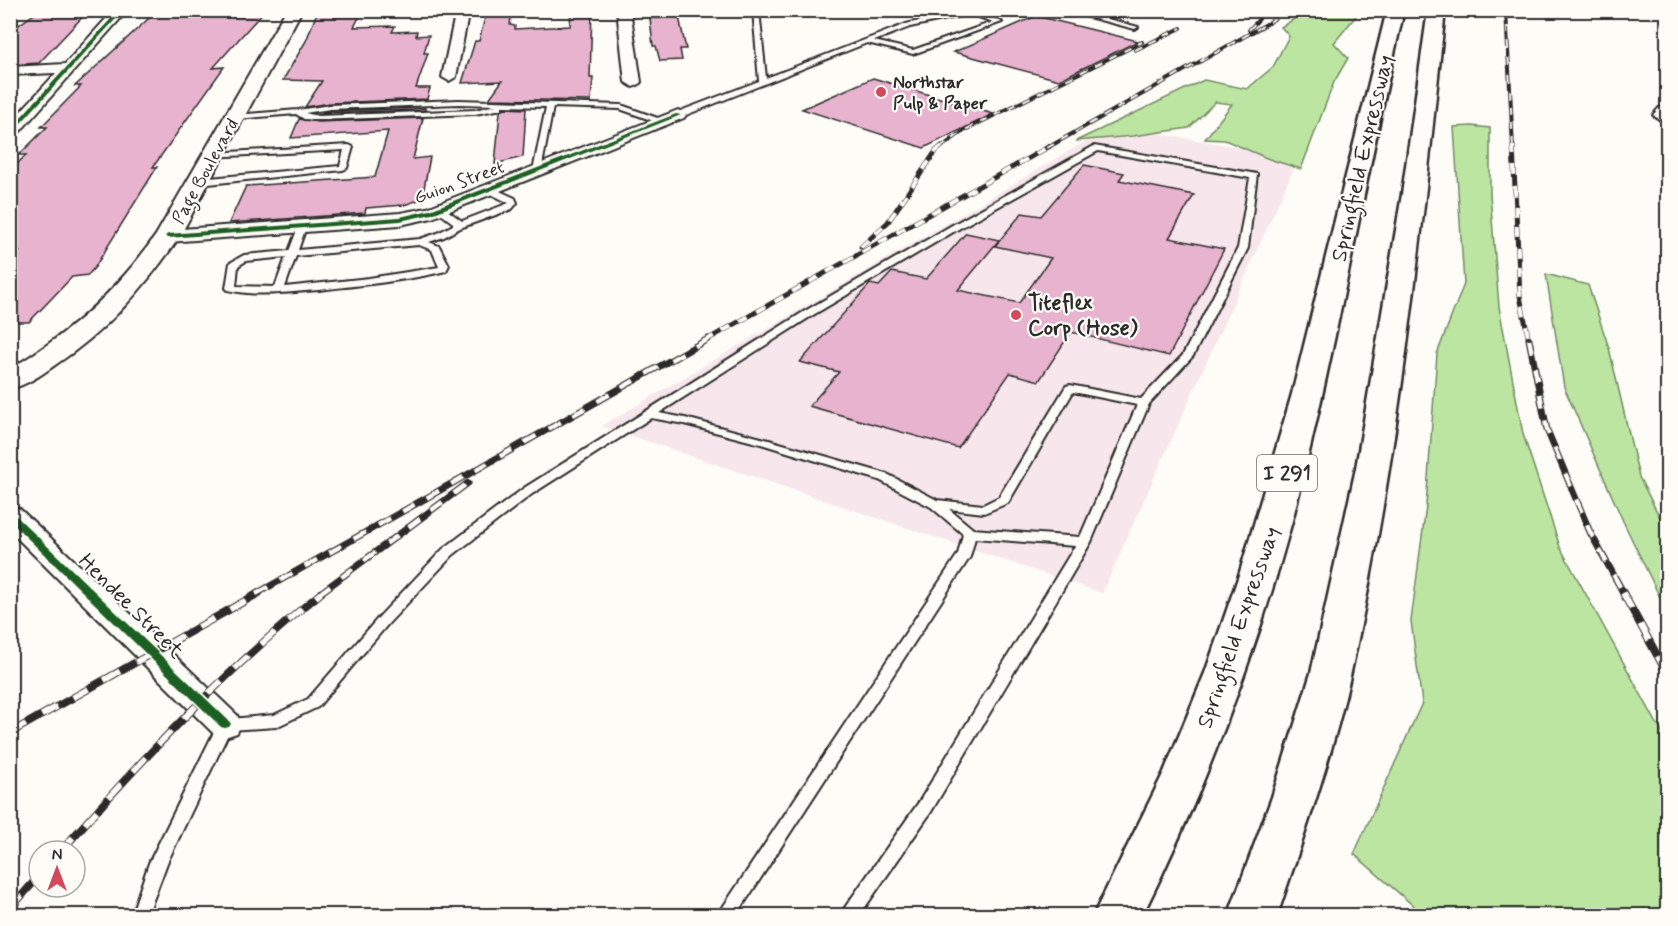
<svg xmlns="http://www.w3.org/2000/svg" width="1678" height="926" font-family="Mynerve,sans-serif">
  <rect width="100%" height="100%" fill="#fdfcf7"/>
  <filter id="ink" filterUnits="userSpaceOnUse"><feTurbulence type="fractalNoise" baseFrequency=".0167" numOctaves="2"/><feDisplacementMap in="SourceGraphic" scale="12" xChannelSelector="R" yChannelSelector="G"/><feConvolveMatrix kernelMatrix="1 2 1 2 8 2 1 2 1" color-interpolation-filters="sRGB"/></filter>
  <g filter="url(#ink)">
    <!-- built -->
    <path fill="#f7e6eb" d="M1112,126L1299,157L1102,593L602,426Z"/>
    <!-- green -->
    <g fill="#bce5a1" stroke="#748866" stroke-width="1.5">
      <path d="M1307,11H1360L1334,43L1348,58L1334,82L1301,169L1269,159L1225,140L1205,139L1232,104L1215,102L1189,128L1133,136L1076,141L1204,80L1247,89L1273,67L1289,36L1281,27Z"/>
      <path d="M1472,126L1490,128V194L1499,307L1523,434L1560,547L1667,742V915H1442L1416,908L1354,854L1422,703L1411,621L1426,506L1437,354L1464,284L1454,127Z"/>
      <path d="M1546,274L1588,285L1609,348L1639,477L1667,531V612L1623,521L1564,387Z"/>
    </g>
    <!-- building -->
    <g fill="#e8b3ce" stroke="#2b2b2b" stroke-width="1.5">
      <path d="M40,10H89L39,63L10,65V31Z"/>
      <path d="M158,10H265L213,68L224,67L153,167H157L95,267L88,275L72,277L29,322H10V261L19,252H10V171L26,155H19L47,127H41L81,86H75Z"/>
      <path d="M318,10H363L354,27L395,26L392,32L417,31L416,36L429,35L424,53H428L416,88H430L427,99L330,103L305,107L322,81L283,80L306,41Z"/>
      <path d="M487,10H512L510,25L515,26V29L570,26L571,10H592L590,78H593L591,101L489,99L502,81L462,83L475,41H479Z"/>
      <path d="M662,10H671L672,17H679L686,49H680L682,60L660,61L656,46H653L650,18H661Z"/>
      <path d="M1036,16L1138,41L1059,80L954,52Z"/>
      <path d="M873,78L993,114L924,148L802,109Z"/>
      <path d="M425,108V110L317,113L330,111Z"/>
      <path d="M504,108L526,109L523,157L495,164L500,112Z"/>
      <path d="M423,118L413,159L430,157L422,199L404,205L366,208L365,213L229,223L246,186L375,177L388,131L291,138L299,119L318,122Z"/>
      <path d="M1084,165L1124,173L1119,180L1194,195L1169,238L1224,249L1169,356L1071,332L1039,381L1010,373L958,448L809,406L839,372L800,362L870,284L879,286L892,272L926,279L966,233L999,240L958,290L1019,303L1051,258L995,246L1022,213L1041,216Z"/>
    </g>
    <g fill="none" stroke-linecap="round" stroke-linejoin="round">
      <!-- service casing -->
      <g stroke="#2b2b2b" stroke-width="4">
        <g id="service">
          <path d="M753,10H759L766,78L906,24L969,10H983L978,12L1002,22L913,54L867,43L681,117H675V113L759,81ZM970,14L993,22L913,50L874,41L910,27Z"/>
          <path d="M1061,10H1074L1138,27L1135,29Z"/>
          <path d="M459,100L621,105L666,121L659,123L620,109L553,107L541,171L537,173L533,171L546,107L502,106V109L475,114L318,120L304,119L296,114L235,119L231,117L235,115L298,110L330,105ZM459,104L496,105L475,110L318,116L305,113L330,109Z"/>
          <path d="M1668,106V111L1662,115L1668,119V125L1653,115L1659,108Z"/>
          <path d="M349,145L353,147L347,168L343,170L199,185L195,182L199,179L340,166L344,150L210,157L209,155L213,153Z"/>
          <path d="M1094,146L1257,174L1248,248L1193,356L1149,404L1091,542L931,812L859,916H839L919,802L1075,546L975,538L970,557L736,916H717L958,554L963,534L931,507L879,480L761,444L684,424L651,418L532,494L453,555L388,624L318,707L276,727L230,730L167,863L149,911L151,916H131L149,863L220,720L274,715L308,699L378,618L443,549L524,488L805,311L954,224ZM1098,151L1250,178L1238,248L1183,355L1141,399L1070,385L1066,386L999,497L983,505L937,500L887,474L769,440L685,418L659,413L813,315L960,228ZM1073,392L1137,405L1080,537L973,529L949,509L984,513L1008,503Z"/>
          <path d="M487,188H493L515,198L517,203L512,209L460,228L444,237L429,242L439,246L449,265L446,271C405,281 361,285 319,290C289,292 257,297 228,290L226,288L230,263L244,255L289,251L299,225L302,224L306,227L298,250L420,239L438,233L453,225V223L437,211V207H443L462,221L509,203L487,192ZM419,245L432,250L439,267L369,278L285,287L296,256ZM286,257L275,287L236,286L238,266L246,261Z"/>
        </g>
      </g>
      <!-- minor casing -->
      <g stroke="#2b2b2b" stroke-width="4">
        <g id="minor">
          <path d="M114,10H128L16,136L10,138V123L56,73L10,75V67L65,64Z"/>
          <path d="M456,10H469L456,77L449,81L442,77Z"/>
          <path d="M617,10H630L641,82L638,85L633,87L625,82Z"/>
          <path d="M678,110L686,115L684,118L432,218L400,225L168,242L161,240L158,236L161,232L168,230L400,213L427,208Z"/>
          <path d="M10,507L20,509L237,715L241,724L237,733L225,737L213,733L10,531Z"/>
        </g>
      </g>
      <!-- tertiary casing -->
      <g stroke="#2b2b2b" stroke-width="4">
        <path id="tertiary" d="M286,10H302L180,236C145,287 107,331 55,365C41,375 27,385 10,389V369C69,334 117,291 156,235Z"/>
      </g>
      <!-- motorway casing -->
      <g stroke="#2b2b2b" stroke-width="5">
        <g id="motorway">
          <path d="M1387,10H1404C1364,180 1336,352 1292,521C1255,657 1205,789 1142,916H1093L1164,772L1205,673L1240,572L1292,394Z"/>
          <path d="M1428,10H1445C1422,231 1399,454 1351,672C1333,754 1304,835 1277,916H1228L1272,797L1311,673L1356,468L1402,194Z"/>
        </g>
      </g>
      <!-- service -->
      <use href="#service" fill="#fdfcf7" fill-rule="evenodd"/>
      <!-- minor -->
      <use href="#minor" fill="#fdfcf7" fill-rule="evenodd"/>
      <!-- tertiary -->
      <use href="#tertiary" fill="#fdfcf7" fill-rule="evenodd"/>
      <!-- motorway -->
      <use href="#motorway" fill="#fdfcf7" fill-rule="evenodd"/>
      <!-- rail-far3 casing -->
      <g stroke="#2b2b2b" stroke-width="4">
        <g id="rail-far3">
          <path d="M1506,10L1513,148"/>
          <path d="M1249,30L1259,19L1262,10"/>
          <path d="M1135,50L1181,28"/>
          <path d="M940,148L965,130L1142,42"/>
          <path d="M1047,148L1270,22L1285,10"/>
        </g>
      </g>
      <!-- rail-far2 casing -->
      <g stroke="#2b2b2b" stroke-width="5">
        <g id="rail-far2">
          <path d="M1513,146L1520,296L1529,341"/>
          <path d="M861,247L888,222L936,151L942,146"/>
          <path d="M705,341L1050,146"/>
        </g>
      </g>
      <!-- rail-far1 casing -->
      <g stroke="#2b2b2b" stroke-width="7">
        <g id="rail-far1">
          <path d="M1529,339L1547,430L1590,532L1624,594"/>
          <path d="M256,594L708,339"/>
          <path d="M319,594L468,483"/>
        </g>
      </g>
      <!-- rail casing -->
      <g stroke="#2b2b2b" stroke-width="8">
        <g id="rail">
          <path d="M1623,593L1668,675"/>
          <path d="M10,733L259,593"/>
          <path d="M61,851C142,759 226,670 321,593"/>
          <path d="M10,909L39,876"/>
        </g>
      </g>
      <!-- rail-far3 -->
      <use href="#rail-far3" stroke="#fdfcf7" stroke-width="2" stroke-dasharray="8" stroke-linecap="butt"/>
      <!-- rail-far2 -->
      <use href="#rail-far2" stroke="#fdfcf7" stroke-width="4" stroke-dasharray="10" stroke-linecap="butt"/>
      <!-- rail-far1 -->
      <use href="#rail-far1" stroke="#fdfcf7" stroke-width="4.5" stroke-dasharray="14" stroke-linecap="butt"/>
      <!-- rail -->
      <use href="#rail" stroke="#fdfcf7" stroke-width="6" stroke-dasharray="18" stroke-linecap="butt"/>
      <!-- cycleway casing -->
      <g stroke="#fdfcf7" stroke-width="4">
        <g id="cycleway">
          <path d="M119,10H124L10,135V129Z"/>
          <path d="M676,114L681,115L432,214L400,221L168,238L165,236L168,234L400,217L430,210Z"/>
          <path d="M10,512L13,513L229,721L231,724L229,727L225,728L221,727L10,521Z"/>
        </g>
      </g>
      <!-- cycleway -->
      <use href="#cycleway" fill="#1b5e20" fill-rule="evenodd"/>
    </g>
  </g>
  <!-- markers -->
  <g fill="#d1495b" stroke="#fdfcf7" stroke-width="2">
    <circle cx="881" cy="92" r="6"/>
    <circle cx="1016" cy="315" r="6"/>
  </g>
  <g text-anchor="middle" stroke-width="4.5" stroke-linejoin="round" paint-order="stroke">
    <!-- far-poi labels -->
    <g font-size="18" font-weight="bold" fill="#2b2b2b" stroke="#fdfcf7" text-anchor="start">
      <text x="893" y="88">Northstar<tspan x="893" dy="21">Pulp &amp; Paper</tspan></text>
    </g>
    <!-- far-street labels -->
    <g font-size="18" fill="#2b2b2b" stroke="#fdfcf7">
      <text transform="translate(205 171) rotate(-61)" y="6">Page Boulevard</text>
      <text transform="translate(459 182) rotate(-20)" y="6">Guion Street</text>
    </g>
    <!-- shield labels -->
    <rect fill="#fdfcf7" stroke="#6a6a68" stroke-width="1.5" x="1257" y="455" width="60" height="36" rx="4.5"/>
    <g font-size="21" font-weight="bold" fill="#2b2b2b">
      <text x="1287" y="480">I 291</text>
    </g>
    <!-- street labels -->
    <g font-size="22" fill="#2b2b2b" stroke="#fdfcf7">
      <text transform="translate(1361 158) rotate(-77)" y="8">Springfield Expressway</text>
      <text transform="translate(132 605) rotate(45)" y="8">Hendee Street</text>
      <text transform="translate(1237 627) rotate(-71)" y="8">Springfield Expressway</text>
    </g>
    <!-- poi labels -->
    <g font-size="22" font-weight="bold" fill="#2b2b2b" stroke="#fdfcf7" text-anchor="start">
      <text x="1028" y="310">Titeflex<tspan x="1028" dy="25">Corp (Hose)</tspan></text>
    </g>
  </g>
  <!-- margin -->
  <rect width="1678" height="926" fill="none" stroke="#fdfcf7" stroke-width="36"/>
  <rect x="18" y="18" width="1642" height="890" fill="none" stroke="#2b2b2b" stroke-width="2" filter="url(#ink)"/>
  <!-- north arrow -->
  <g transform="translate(57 869)"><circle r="28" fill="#fdfcf7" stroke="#a9a8a5" stroke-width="1.5"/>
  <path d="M0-4.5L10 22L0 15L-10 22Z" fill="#d1495b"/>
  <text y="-9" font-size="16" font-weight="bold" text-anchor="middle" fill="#2b2b2b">N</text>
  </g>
</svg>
